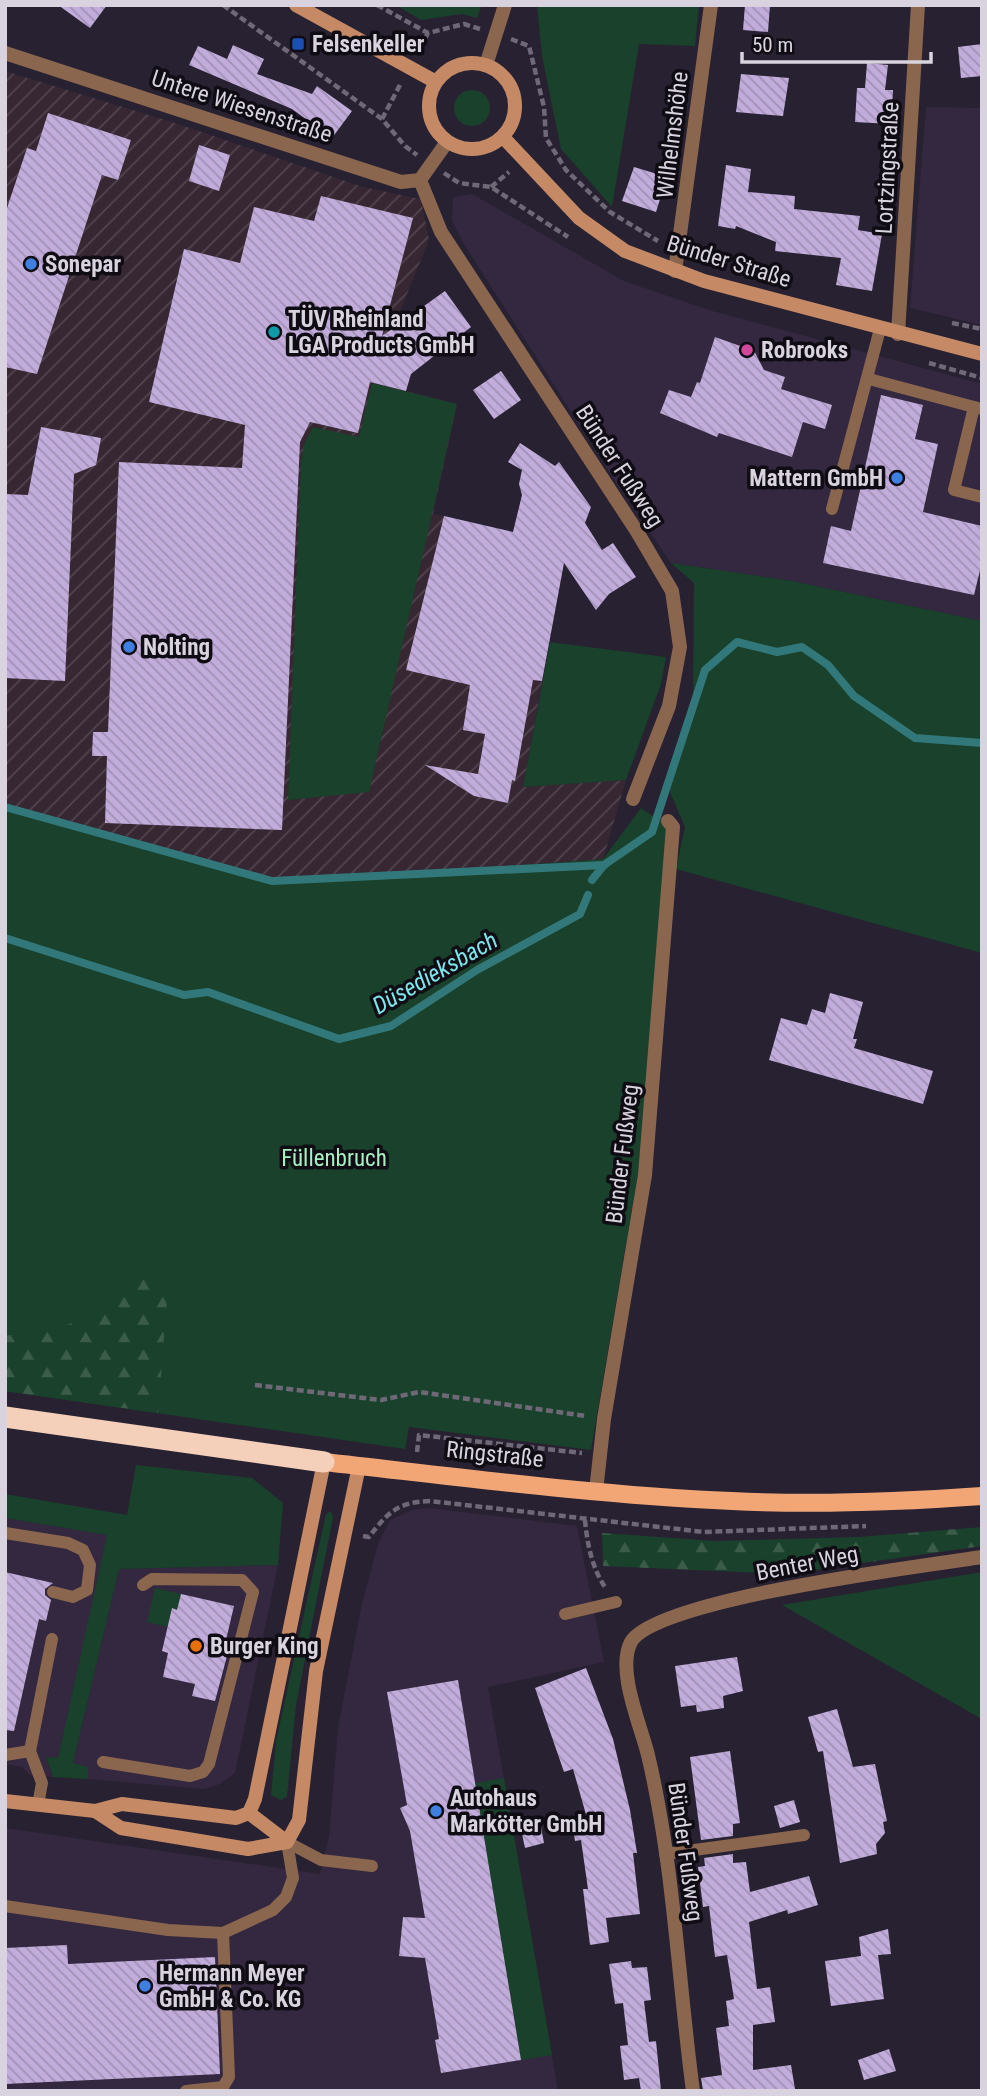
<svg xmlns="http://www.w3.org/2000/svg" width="987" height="2096" font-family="'Roboto Condensed',sans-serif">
  <defs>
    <pattern id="industrial-furrows" width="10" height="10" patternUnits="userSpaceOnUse" patternTransform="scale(1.75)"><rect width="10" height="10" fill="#362732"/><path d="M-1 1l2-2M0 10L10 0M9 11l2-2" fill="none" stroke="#52454f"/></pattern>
    <pattern id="forest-firs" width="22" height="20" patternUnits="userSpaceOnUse" patternTransform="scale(1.75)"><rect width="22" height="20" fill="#19412b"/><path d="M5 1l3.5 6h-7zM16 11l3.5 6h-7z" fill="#3a5c49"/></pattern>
    <pattern id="building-back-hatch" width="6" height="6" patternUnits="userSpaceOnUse" patternTransform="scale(1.75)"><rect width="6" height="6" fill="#c1acdb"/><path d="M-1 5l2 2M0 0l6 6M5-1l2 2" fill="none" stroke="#a191b5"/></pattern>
  </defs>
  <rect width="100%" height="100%" fill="#282132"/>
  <!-- built -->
  <g fill="#33283f">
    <path d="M926,107L982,108V325L910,308Z"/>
    <path d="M472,194L624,281L709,310L982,384V621L792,581L671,563L624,495L462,241L452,220L453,197Z"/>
    <path d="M429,1508L577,1526L604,1662L488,1687L558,2091H5V1828L320,1874L329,1837L338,1728L361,1608L378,1544L390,1520L412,1510Z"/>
    <path d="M5,1518L108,1535L58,1758H46L53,1777L30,1775L22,1767L5,1764Z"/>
    <path d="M278,1565L235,1773L220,1784L204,1789L88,1779V1767L73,1763L119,1569Z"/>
  </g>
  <!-- industrial -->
  <path fill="url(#industrial-furrows)" d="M5,71L172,122L363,187L421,199L429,240L400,311L382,385L457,404L433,514L567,545L523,787L626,780L603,859L272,883L5,809Z"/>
  <!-- green -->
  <g fill="#19412b">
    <path d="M396,5H482L477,18L462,14L421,20Z"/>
    <path d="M537,5H699L695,46L639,44L612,207L561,149L542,56Z"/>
    <circle cx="472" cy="108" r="18"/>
    <path d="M372,383L457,404L369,792L288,800L301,460L305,442L313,427L359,437Z"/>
    <path d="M671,563L792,581L982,621V953L676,869L685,827L666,783L693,711L694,583Z"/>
    <path d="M550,642L666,657L661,684L626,780L523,787Z"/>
    <path d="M641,808L669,827L638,1174L591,1450L409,1427L405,1449L5,1391V809L272,883L603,859Z"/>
    <path d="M136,1465L252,1478L283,1503L278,1565L119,1569L73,1763L88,1767V1779L53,1777L46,1757L58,1758L107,1535L5,1518V1494L127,1515Z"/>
    <path d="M331,1511L333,1517L296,1705L287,1797L281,1800L271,1795L276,1741L326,1514Z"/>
    <path d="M982,1572L980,1718L782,1605Z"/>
    <path d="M155,1588L181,1594L173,1628L147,1622Z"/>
    <path d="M504,1778L552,2055L521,2060L475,1783Z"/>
  </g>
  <!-- forest -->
  <g fill="url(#forest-firs)">
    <path d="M150,1272L169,1275L158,1413L5,1391V1336L70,1324Z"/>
    <path d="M982,1527V1546L785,1574L603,1566L602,1533L715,1541L859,1537Z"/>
  </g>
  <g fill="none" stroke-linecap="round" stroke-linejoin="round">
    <!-- stream -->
    <g stroke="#32787b" stroke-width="8">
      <path d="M5,807L272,881L604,865"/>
      <path d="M592,880L604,865L652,832L705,670L737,642L777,652L802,647L828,665L854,696L915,738L982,743"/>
      <path d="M5,938L184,995L208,992L339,1039L391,1026L477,970L580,914L588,895"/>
    </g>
  </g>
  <!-- building -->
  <g fill="url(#building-back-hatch)">
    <path d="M58,5H107L90,28Z"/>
    <path d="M745,5H770L768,32L743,30Z"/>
    <path d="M982,44V76L961,78L958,47Z"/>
    <path d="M233,45L264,59L257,74L312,94L317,86L352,111L332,138L292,109L189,65L198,46L227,59Z"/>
    <path d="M867,63L888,65L885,90H893L891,124L855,122L857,88H865Z"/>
    <path d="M741,74L789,78L783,116L736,112Z"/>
    <path d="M48,113L131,140L118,180L102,175L37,374L5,367V214L27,148L36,151Z"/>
    <path d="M199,145L230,155L219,191L189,181Z"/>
    <path d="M726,165L751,169L748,192L795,196L794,209L860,216L858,230L882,234L872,291L836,285L841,258L775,251L776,242L736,226L735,229L718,226Z"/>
    <path d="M634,167L667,177L656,212L622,201Z"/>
    <path d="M321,196L413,218L382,336L445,291L471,327L411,374L406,391L370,382L358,433L310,422L300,442L282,830L105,823L107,756H92L93,732H108L119,462L242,468L245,425L149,402L184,249L240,263L254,207L314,221Z"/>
    <path d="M715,337L743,347L750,343L764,370L785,377L781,389L832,405L825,429L803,422L792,457L719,433L717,437L660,413L669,390L691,397L697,382L700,383Z"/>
    <path d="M501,371L521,400L494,419L473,390Z"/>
    <path d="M881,395L923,405L915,439L938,444L923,512L982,526V562L974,595L823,563L831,526L851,531Z"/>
    <path d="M41,427L101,438L96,465L74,474L65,681L5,678V494L28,495Z"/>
    <path d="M520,443L555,466L559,462L591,507L585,523L602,550L613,543L636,577L609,594L596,610L564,563L542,681L533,680L515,781L512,780L508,803L474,796L425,765L478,774L485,734L463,730L470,685L406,670L444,516L513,532L522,495L519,484L522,470L508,462Z"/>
    <path d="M830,993L863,1002L853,1039H857L854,1048L933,1071L923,1104L769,1060L781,1018L807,1025L812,1009L825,1013Z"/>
    <path d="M5,1572L53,1583L45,1589V1595L51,1600L46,1621L39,1619L14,1731L5,1730Z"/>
    <path d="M181,1594L234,1606L226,1640L231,1641L215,1701L192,1696L195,1684L163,1677L168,1653L162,1651L172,1608L177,1610Z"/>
    <path d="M737,1657L743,1691L723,1696L724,1708L697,1712L696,1705L681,1707L675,1666Z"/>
    <path d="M586,1668L613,1739L630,1810L637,1853H633L640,1914L606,1918L609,1942L590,1945L583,1889H588L581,1840L575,1841L572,1820L587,1818L573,1769L564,1772L535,1688Z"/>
    <path d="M458,1680L521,2060L441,2073L435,2040L439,2039L425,1958L399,1956L403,1917L425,1918L410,1831L400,1808L407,1805L387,1692Z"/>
    <path d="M837,1709L853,1767L875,1764L887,1821L883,1822L885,1833L876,1844L877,1854L840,1863L823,1751L818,1752L808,1717Z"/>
    <path d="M730,1751L740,1823L733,1824V1836L701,1840L690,1757Z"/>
    <path d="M794,1800L800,1822L780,1828L774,1806Z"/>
    <path d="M539,1816L544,1843L525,1848L519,1820Z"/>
    <path d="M733,1854V1863L746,1862L750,1892L809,1876L818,1905L788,1914L787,1910L749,1922L757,1989L770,1987L775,2022L753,2025V2070L791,2065L795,2089L703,2091L701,2078L722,2075L716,2028L729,2026L726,2001L734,1999L727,1955L715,1957L709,1906L703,1907L698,1867L705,1866L704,1858Z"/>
    <path d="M888,1929L891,1954L878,1955L884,1999L831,2006L825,1961L861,1956L859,1937Z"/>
    <path d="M67,1945L68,1964L215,1957L220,2074L5,2084V1948Z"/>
    <path d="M631,1961L632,1968L647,1967L651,2000L644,2001L649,2042L656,2041L661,2091H641L639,2078L624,2080L620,2046L628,2045L623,2003L615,2004L609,1964Z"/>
    <path d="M889,2049L896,2071L864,2080L858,2060Z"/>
  </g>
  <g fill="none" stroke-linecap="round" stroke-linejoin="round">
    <!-- path -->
    <g stroke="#6f6877" stroke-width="4.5" stroke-dasharray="7 3.5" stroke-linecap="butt">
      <path d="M223,5L382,119L405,146L417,155"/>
      <path d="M377,5L428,33L464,24L480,29"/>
      <path d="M511,39L529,46L544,107L546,138L566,170L610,212L658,241"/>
      <path d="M419,50L428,33"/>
      <path d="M382,119L401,83"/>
      <path d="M444,173L459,183L491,187L568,237"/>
      <path d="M491,187L509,172"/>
      <path d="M952,323L982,329"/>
      <path d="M929,363L982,378"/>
      <path d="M255,1385L381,1400L419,1392L586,1416"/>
      <path d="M417,1452L419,1435L582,1453"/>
      <path d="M585,1520C587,1543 592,1568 605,1587"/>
      <path d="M363,1536L369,1537C388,1512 398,1502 430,1501L704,1532L866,1526"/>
    </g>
    <!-- lane -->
    <g stroke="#8b664f" stroke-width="12">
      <path d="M869,379L974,407"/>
      <path d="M982,409L974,407L954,490L982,497"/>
      <path d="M832,509L880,329"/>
      <path d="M5,1533L68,1543L83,1550L90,1565L87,1590L73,1597L53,1592"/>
      <path d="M565,1614L616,1602"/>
      <path d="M5,1755L30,1751"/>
      <path d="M103,1762L190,1776L203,1772L209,1764L253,1592L242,1580L152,1579L143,1585"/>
      <path d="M38,1805L42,1783L30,1751L52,1639"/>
      <path d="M287,1842L321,1860L372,1866"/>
      <path d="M665,1854L804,1835"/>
      <path d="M5,1906L168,1930L223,1933L273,1910L286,1897L293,1878L287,1842"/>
      <path d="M186,2091L223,2087L229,2077L223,1933"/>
    </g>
    <!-- street -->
    <g stroke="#8b664f" stroke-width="14">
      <path d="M5,53L401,182L420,180L447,142"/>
      <path d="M486,65L505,5"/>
      <path d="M420,180L441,232L636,530L672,591L680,647L669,706L633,799"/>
      <path d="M675,271L711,5"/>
      <path d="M898,334L918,5"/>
      <path d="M596,1491L604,1419L645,1175L673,827L668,821"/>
      <path d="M693,2091C678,1979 674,1865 648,1755C641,1726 616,1670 631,1642C655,1599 924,1566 982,1557"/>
    </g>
    <!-- secondary -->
    <g stroke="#c58a65" stroke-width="14">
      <path d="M296,5L436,82"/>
      <circle cx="472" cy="106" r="43"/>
      <path d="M503,137L579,218L625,251L704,281L982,354"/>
      <path d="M5,1801L95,1811L122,1804L236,1818L249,1813L255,1799L324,1462"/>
      <path d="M95,1811L121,1828L248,1849L287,1842L299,1820L316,1671L359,1466"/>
      <path d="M249,1813L287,1842"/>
    </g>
    <!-- primary -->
    <path stroke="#f2a676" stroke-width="18" d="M324,1462C459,1477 595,1495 732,1501C815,1505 899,1502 982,1496"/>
    <!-- highway -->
    <path stroke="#f4cfb9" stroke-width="21" d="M5,1417L324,1462"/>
  </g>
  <!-- markers -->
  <rect fill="#1a4fb4" stroke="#100c14" stroke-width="2.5" x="291" y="37" width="14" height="14" rx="3.5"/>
  <g fill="#3f7fe0" stroke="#100c14" stroke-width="2.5">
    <circle cx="31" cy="264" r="7"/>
    <circle cx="897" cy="478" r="7"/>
    <circle cx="129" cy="647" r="7"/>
    <circle cx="436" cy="1811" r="7"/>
    <circle cx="145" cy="1986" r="7"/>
  </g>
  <circle fill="#0f9aa8" stroke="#100c14" stroke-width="2.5" cx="274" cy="332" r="7"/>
  <circle fill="#d1479c" stroke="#100c14" stroke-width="2.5" cx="747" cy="350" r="7"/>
  <circle fill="#e8710a" stroke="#100c14" stroke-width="2.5" cx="196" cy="1646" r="7"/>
  <g text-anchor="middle" stroke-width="7" stroke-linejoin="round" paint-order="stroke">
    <!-- poi labels -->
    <g font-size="23" font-weight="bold" fill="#d8d3de" stroke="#100c14" text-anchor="start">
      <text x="312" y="52">Felsenkeller</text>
      <text x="45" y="272">Sonepar</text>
      <text x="288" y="327">TÜV Rheinland<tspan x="288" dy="26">LGA Products GmbH</tspan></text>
      <text x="761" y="358">Robrooks</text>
      <text x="883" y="486" text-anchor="end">Mattern GmbH</text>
      <text x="143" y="655">Nolting</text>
      <text x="210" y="1654">Burger King</text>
      <text x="450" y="1806">Autohaus<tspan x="450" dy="26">Markötter GmbH</tspan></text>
      <text x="159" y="1981">Hermann Meyer<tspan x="159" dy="26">GmbH &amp; Co. KG</tspan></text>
    </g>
    <!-- street labels -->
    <g font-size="23" fill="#d8d3de" stroke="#100c14">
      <text transform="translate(242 106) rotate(18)" y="8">Untere Wiesenstraße</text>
      <text transform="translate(672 135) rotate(-83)" y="8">Wilhelmshöhe</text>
      <text transform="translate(887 168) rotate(-87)" y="8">Lortzingstraße</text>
      <text transform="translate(729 261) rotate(17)" y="8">Bünder Straße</text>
      <text transform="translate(620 466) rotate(57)" y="8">Bünder Fußweg</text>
      <text transform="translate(622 1154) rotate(-83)" y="8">Bünder Fußweg</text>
      <text transform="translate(495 1454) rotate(6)" y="8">Ringstraße</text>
      <text transform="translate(807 1563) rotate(-11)" y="8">Benter Weg</text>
      <text transform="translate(686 1852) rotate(82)" y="8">Bünder Fußweg</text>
    </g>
    <!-- park labels -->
    <g font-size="23" fill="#a4f2c3" stroke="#100c14">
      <text x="334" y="1166">Füllenbruch</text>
    </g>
    <!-- water labels -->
    <g font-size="24" font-style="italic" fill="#7be6ec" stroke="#100c14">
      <text transform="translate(435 973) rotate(-30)" y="8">Düsedieksbach</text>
    </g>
  </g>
  <!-- border -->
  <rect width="987" height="2096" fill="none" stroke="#d8d3de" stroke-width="14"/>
  <!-- scale -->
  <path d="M742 52v10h189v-10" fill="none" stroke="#d8d3de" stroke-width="3.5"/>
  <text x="752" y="52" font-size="21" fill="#d8d3de" stroke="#100c14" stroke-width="5" paint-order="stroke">50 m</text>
</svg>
